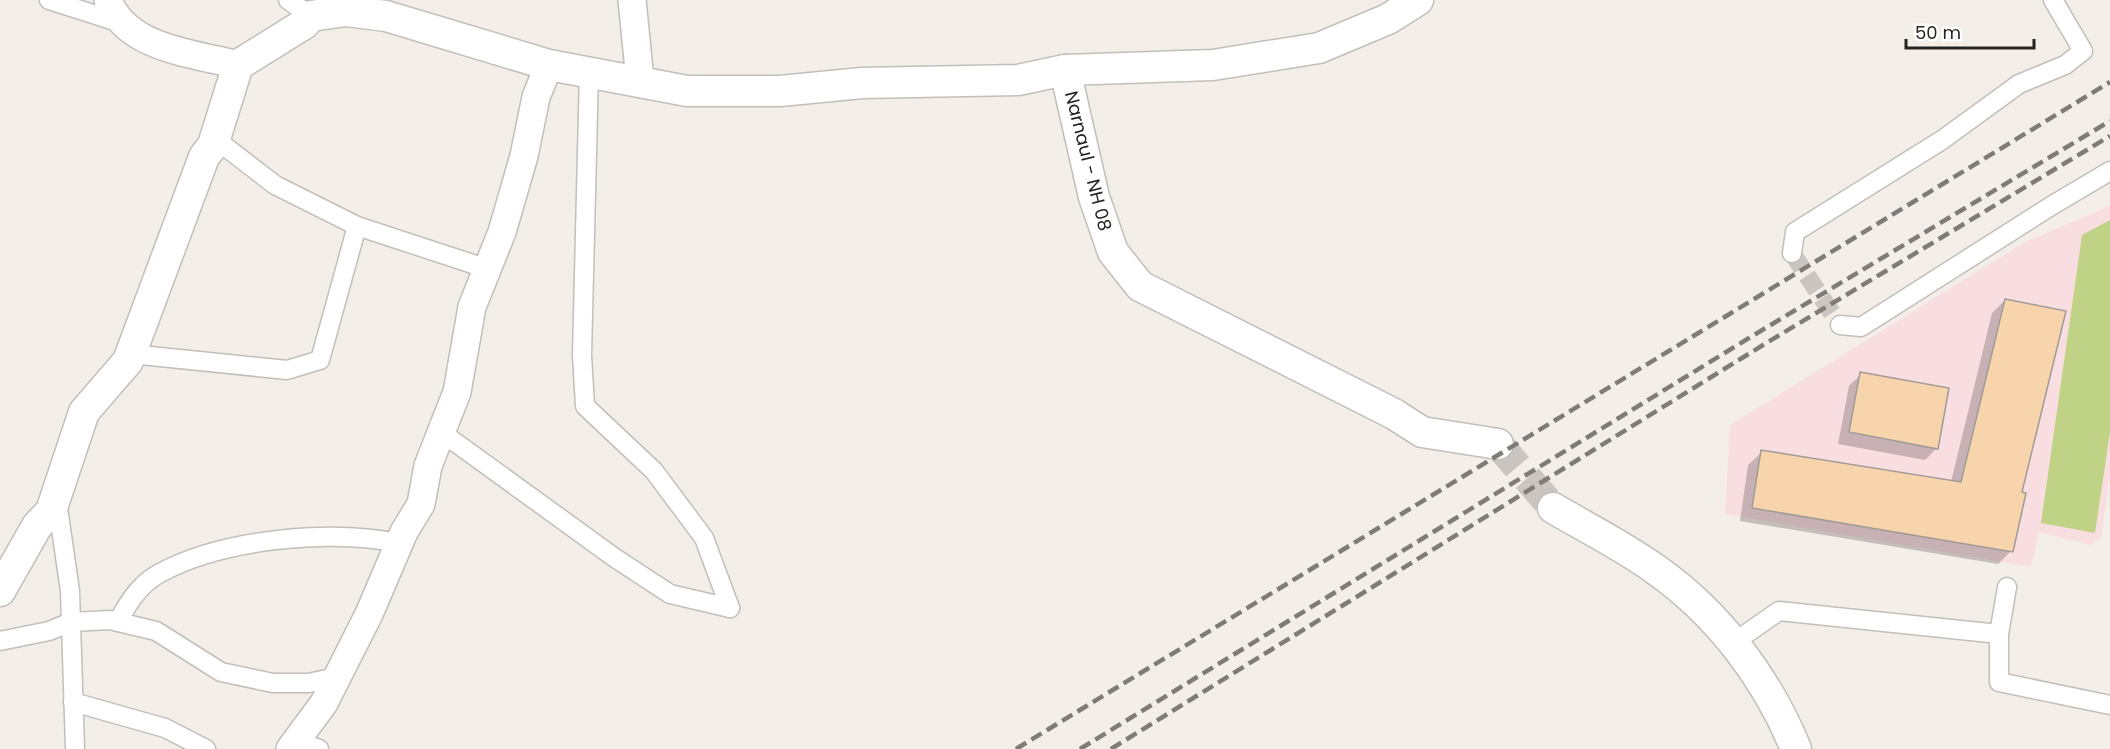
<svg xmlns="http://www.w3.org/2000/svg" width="2110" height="749" font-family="Poppins,sans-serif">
  <rect width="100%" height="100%" fill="#f4eee9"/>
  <!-- industrial -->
  <path fill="#f9dee1" d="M2110,206V475L2101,537L2091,545L2039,532L2031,567L1725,514L1730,425L2025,242Z"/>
  <!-- green -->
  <path fill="#c0d286" d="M2110,220V432L2095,533L2041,523L2082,235Z"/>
  <!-- shadow -->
  <g fill="#0003">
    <path d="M2005,300L2020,493L2011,551L1998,564L1740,521L1748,465L1762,452L1951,482L1992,313Z"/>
    <path d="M1861,374L1937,448L1925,460L1838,444L1849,386Z"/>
  </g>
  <!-- building -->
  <g fill="#f7d4ac" stroke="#a09b96" stroke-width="1.5">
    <path d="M2005,299L2066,311L2022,492L2026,493L2013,552L1752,508L1761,450L1961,482Z"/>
    <path d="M1860,372L1949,388L1938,449L1849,432Z"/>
  </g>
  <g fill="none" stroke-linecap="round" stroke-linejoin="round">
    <!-- street-tunnel -->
    <path stroke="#cbc5c1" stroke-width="18" stroke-dasharray="18 9" stroke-linecap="butt" d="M1792,253L1840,325"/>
    <!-- primary-tunnel -->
    <path stroke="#cbc5c1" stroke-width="30" stroke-dasharray="30 15" stroke-linecap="butt" d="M1498,444L1553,508"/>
    <!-- street casing -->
    <g stroke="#c3beb9" stroke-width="21">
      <g id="street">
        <path d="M49,0L124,24"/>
        <path d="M288,0L311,16"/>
        <path d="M589,71L582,355L585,406L654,471L704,538L730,608"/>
        <path d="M214,138L275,185L357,226L488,269"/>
        <path d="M1792,253L1795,232L1942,140L2019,84L2065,65L2083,51L2053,0"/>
        <path d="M1840,325L1861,327L2051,206L2110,171"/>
        <path d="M131,354L287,370L320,360L357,226"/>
        <path d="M441,432L615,558L670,594L730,608"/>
        <path d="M57,501L70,591L75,749"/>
        <path d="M2007,587L1999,634V682L2110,705"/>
        <path d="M118,622C128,602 141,582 162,572C224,539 330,529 399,543"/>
        <path d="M0,641L49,631L71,622L110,620L156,631L221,672L273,683H309L336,677"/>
        <path d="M1733,643L1779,611L1999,634"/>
        <path d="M73,702L165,728L206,749"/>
        <path d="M296,741L319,749"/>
      </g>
    </g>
    <!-- secondary casing -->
    <g stroke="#c3beb9" stroke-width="30">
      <g id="secondary">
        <path d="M108,0C127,49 192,53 238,65"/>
        <path d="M632,0L640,80"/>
        <path d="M290,749L324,703L369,614L404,532L421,504L428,466L457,392L472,307L502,232L524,156L536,97L549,65"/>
      </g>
    </g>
    <!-- primary casing -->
    <g stroke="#c3beb9" stroke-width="33">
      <g id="primary">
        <path d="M1065,70L1094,197L1113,252L1140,286L1394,414L1422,432L1498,444"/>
        <path d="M1553,508C1587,528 1623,546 1655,569C1718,613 1767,678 1796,749"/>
        <path d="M0,591L37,526L51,511L84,412L128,361L204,157L213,145L238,65L304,24L311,16L346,11L386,16L549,65L687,91H780L862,83L1018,80L1065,70L1213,65L1319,48L1388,19L1418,0"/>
      </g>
    </g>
    <!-- street -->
    <use href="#street" stroke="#fff" stroke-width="18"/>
    <!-- secondary -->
    <use href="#secondary" stroke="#fff" stroke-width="27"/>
    <!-- primary -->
    <use href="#primary" stroke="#fff" stroke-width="30"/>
    <!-- rail -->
    <g stroke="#7f7c78" stroke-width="4.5" stroke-dasharray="12 6" stroke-linecap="butt">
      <path d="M1016,749L2110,82"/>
      <path d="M1080,749L1749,338L2110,121"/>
      <path d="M1111,749L1763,345L2110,136"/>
    </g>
  </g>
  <g text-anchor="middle" stroke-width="5" stroke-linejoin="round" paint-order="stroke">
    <!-- street labels -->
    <g font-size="18" fill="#252321" stroke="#fff">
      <text transform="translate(1088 161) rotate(76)" y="6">Narnaul - NH 08</text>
    </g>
  </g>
  <!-- scale -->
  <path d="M1906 39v9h128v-9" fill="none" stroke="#252321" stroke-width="3"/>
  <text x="1915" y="39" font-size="18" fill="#252321" stroke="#ffffff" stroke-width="4.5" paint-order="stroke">50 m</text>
</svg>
